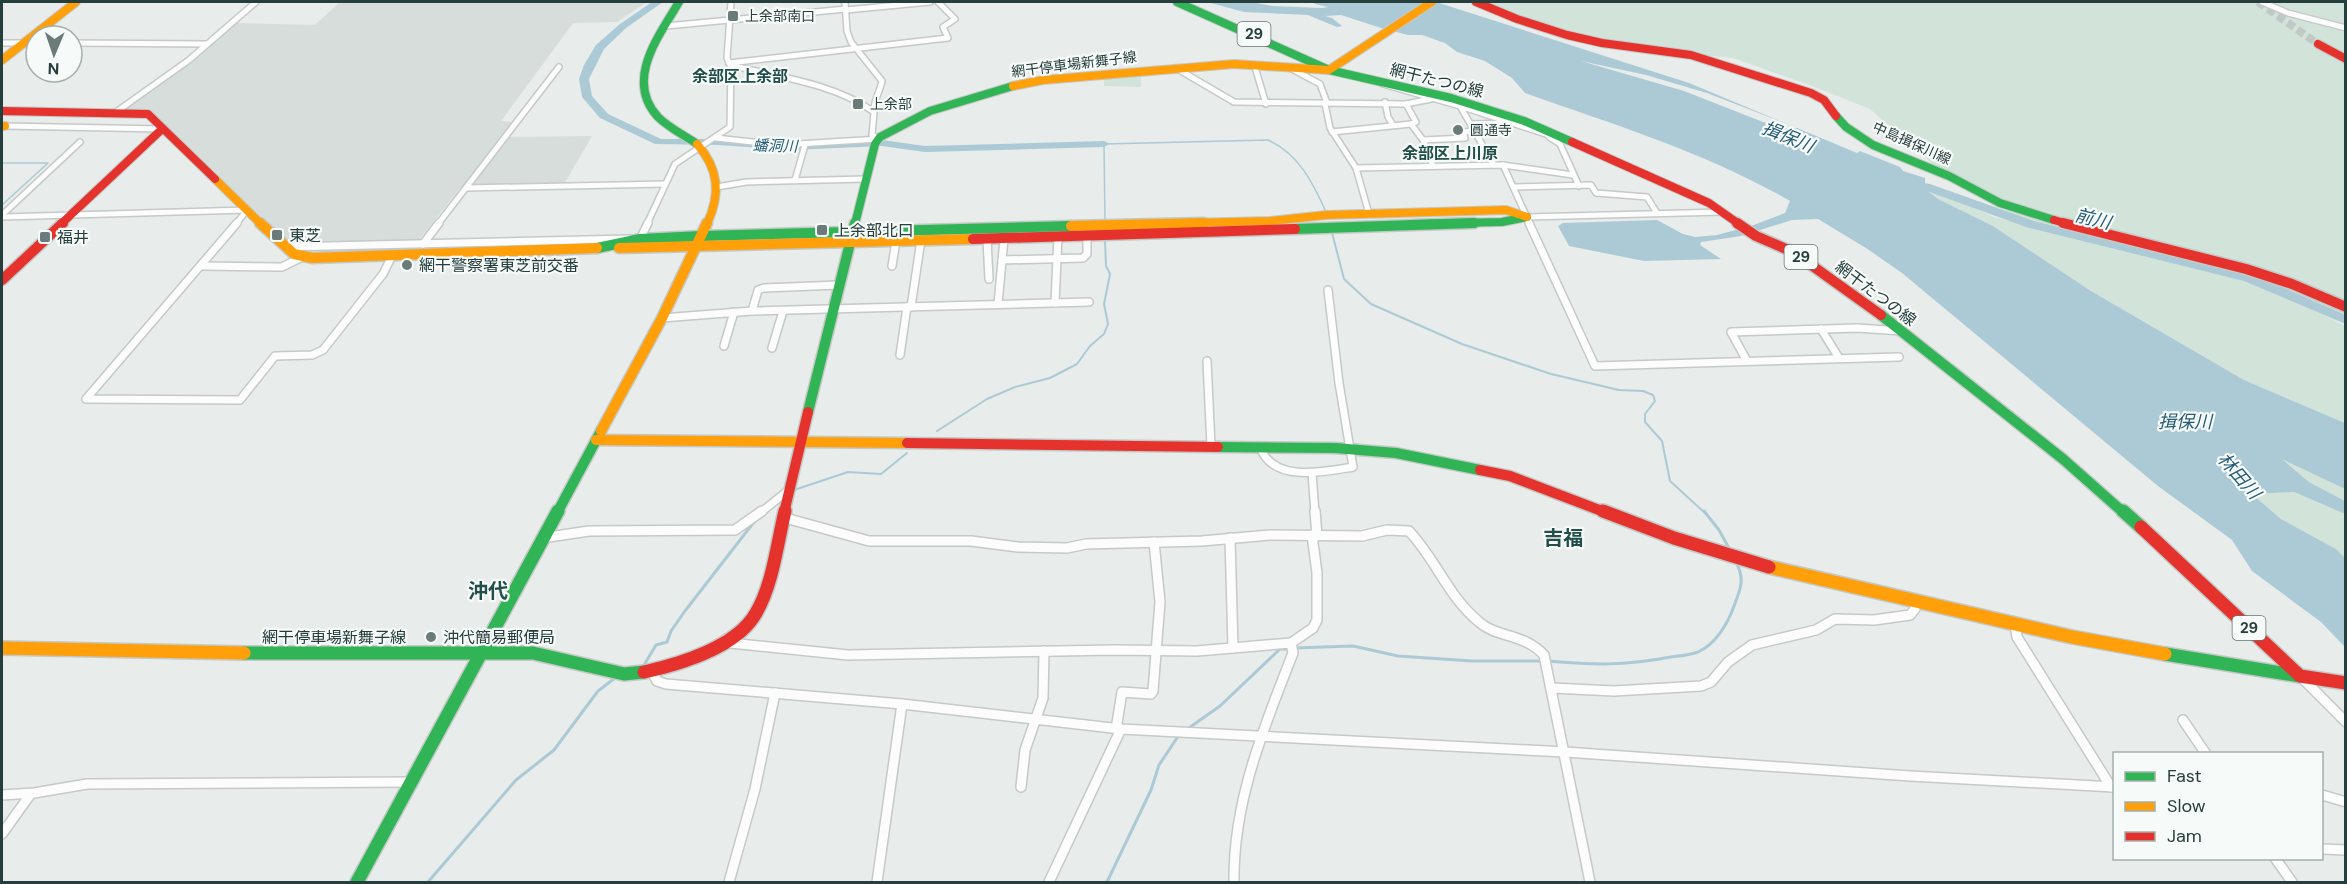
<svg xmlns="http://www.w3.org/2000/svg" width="2347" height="884" font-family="'DM Sans','Noto Sans JP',sans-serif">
  <rect width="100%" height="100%" fill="#e8ecea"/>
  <!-- built -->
  <path fill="#d6ddda" d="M340,2H647L617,22L573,23L501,121L513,122L502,137L592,136L563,186L460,188L418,241L289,244L151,111H119L232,25L237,23L315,25Z"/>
  <!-- green -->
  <g fill="#d2e4da">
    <path d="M1485,2H2345V324L2327,317L2345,326V423L2244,380L2091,291L1993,226L1938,199L1924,188L1928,186L1937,190L1994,217L2056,233L2029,223L1952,181L1870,109L1812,86L1733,58L1700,55L1571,35L1524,19Z"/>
    <path d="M1141,73V87L1104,86V77Z"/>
    <path d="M2280,457L2345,489V501L2309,482Z"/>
    <path d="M2294,492L2345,514V558L2336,549L2281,519L2252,494Z"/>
  </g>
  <!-- water -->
  <path fill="#accad6" d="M1207,2H1251L1272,6L1322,8L1328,7L1315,4L1313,2H1436L1689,83L1792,126L1707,93L1646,75L1581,61L1684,91L1763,122L1786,128H1797L1857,153L1860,151L1900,167L1903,171L1925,178V189L1938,199L1993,226L2091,291L2244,380L2345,423V489L2282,459L2309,482L2345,501V514L2294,492L2252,494L2281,519L2336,549L2345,558V647L2321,622L2252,571L2232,540L2158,486L1902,273L1866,248L1818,219L1792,220L1741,236L1701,242L1700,245L1721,259L1644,261L1569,246L1558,226L1563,223L1657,220L1683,234L1695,237L1717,235L1751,226L1785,213L1790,201C1707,153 1615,125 1525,93L1512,78L1485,61L1457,52L1445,43L1422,35H1408L1381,28L1341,15L1325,16L1332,18L1342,26L1337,27L1308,15L1244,12Z"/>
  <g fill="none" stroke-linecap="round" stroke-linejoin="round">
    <!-- stream-far2 -->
    <g stroke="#accad6" stroke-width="1.5">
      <path d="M2,163H48L2,205"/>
      <path d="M1105,222L1104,144L1268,140C1299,154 1313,183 1326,212"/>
    </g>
    <!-- stream-far1 -->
    <g stroke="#accad6" stroke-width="2">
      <path d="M1331,229L1344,279L1371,304L1462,344L1551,374L1619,390L1643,391L1653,395L1655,401L1645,414V422L1662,441L1670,481L1705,513"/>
      <path d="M937,431L987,399L1015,387L1050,378L1077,364L1090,346L1104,334L1108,324L1104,304L1110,274L1106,266L1105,240"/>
      <path d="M794,490L848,472L881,474L907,453"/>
    </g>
    <!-- stream -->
    <g stroke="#accad6" stroke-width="3">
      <path d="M1704,511L1719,530L1731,552"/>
      <path d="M1294,648L1353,646L1398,656L1472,661H1542"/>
      <path d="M1547,661C1595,665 1623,666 1671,657C1679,656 1690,655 1698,652C1716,644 1728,623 1734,606C1741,588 1745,579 1736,562"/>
      <path d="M644,665L656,645L667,642L671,631L685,611L754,522"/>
      <path d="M1186,730L1220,706L1280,649H1288"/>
      <path d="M428,882L516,780L554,750L598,691L615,678"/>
      <path d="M1107,882L1151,790L1159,765L1179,735"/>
    </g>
    <!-- river -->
    <g fill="#accad6" fill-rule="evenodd">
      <path d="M652,2H663L626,28L604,49L589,79L592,96L608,114L661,139H719L791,144L882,140L925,146L1104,141L1110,144L1104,147L925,152L882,146L791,150L719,145L655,144L600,118L582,97L579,79L584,65L596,45L620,24Z"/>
      <path d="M1906,181L1930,184L2034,221L2254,275L2346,315V324L2244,281L2026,227L1924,190L1902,188V182Z"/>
    </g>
    <!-- secondary-tunnel -->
    <path stroke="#c1c9c7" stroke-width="8" stroke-dasharray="8 4" stroke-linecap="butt" d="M2258,2L2318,44"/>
    <!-- street-far2 casing -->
    <g stroke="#c5c9c8" stroke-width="8">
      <g id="street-far2">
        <path d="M731,2L727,58L730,65C778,77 833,83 874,112L872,135L879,139"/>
        <path d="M845,2L847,31L851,42L882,81C880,92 873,101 874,112"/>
        <path d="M2262,2L2288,13L2346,28"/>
        <path d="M846,10L930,2"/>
        <path d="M666,26L846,9"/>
        <path d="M2,43H36"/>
        <path d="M72,43L207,44"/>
        <path d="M729,63L948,38L943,27L955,19L938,2"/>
        <path d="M1255,67L1266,104"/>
        <path d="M1176,68L1234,102L1406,104L1431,99"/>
        <path d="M1292,69L1320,84L1327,103"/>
        <path d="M1383,84L1460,106L1494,165"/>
        <path d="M1385,102L1388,117L1393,125"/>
        <path d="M1325,104L1330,128L1356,168L1369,214"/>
        <path d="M1406,104L1416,122L1411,124"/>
        <path d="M1460,106L1555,137"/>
        <path d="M116,112L189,60L256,2"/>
        <path d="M1411,124L1423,140L1433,166"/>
        <path d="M1471,124L1509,123"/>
        <path d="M5,126L162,129"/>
        <path d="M1332,132L1411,124"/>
        <path d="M1549,137L1560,144L1579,186"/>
        <path d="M716,138L781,145L879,139"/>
        <path d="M1423,140L1465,138L1463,132L1475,131"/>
        <path d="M1503,165L1573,175"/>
        <path d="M1356,168L1503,165L1530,224"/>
        <path d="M795,180L805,145"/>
        <path d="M717,187L746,182L866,179"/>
        <path d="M1514,187L1591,185L1596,193L1647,197L1657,213"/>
        <path d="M466,188L665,184"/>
        <path d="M2,215L80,142"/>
        <path d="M2,217L247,210"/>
        <path d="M1527,217L1723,212"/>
        <path d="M236,224L247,210"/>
        <path d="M438,224L559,67"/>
        <path d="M647,224L675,164L730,127L731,65"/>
      </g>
    </g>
    <!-- street-far1 casing -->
    <g stroke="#c5c9c8" stroke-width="10">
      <g id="street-far1">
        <path d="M237,223L86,399L240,400L275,356L312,355L323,350L383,274L392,256"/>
        <path d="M1529,223L1595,366L1899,357"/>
        <path d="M987,239L989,279"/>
        <path d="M639,241L648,223"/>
        <path d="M423,244L439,223"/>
        <path d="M285,247L629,239"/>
        <path d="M1002,260L1083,258L1087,254V236"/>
        <path d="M202,266L282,267L302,257"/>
        <path d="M892,266L896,241"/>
        <path d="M1055,303L1058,236"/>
        <path d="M998,304L1004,239"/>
        <path d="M911,307L921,240"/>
        <path d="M752,311L758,290L764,288L838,285"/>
        <path d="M662,318L752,311L1089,302"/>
        <path d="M1821,329L1839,358"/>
        <path d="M724,346L734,312"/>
        <path d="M772,348L783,311"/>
        <path d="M900,355L907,307"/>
        <path d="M1207,361L1211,446"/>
        <path d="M1747,361L1731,332L1857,328L1902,331"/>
        <path d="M1260,447C1273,483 1323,472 1353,467L1339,383L1328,290"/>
        <path d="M1312,473L1315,513"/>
        <path d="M760,513L790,489"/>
      </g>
    </g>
    <!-- street casing -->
    <g stroke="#c5c9c8" stroke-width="12">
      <g id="street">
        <path d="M1315,511L1317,536"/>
        <path d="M783,520L789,519L869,541H971L1018,547L1067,548L1086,544L1202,541L1270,535L1362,536L1387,530L1409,531C1437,561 1447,595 1479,622C1497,638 1524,633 1544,655L1590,882"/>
        <path d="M542,538L589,531L735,530L762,511"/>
        <path d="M1230,538L1233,648"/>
        <path d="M2015,625L2017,637L2111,787"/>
        <path d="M726,639L730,643L848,655L1115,650L1197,651L1291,643L1313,628L1317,620V573L1312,535"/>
        <path d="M652,672L657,681L666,684L902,704L1121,729L1565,752L1910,776L2114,787"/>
        <path d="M2301,677L2346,722"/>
        <path d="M1552,688L1614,691L1701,686L1711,682L1728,662L1752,645L1816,630L1835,619L1874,620L1910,615L1915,609V602"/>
        <path d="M2183,720L2206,754"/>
        <path d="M1116,729L1122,692L1151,694L1153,691L1160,602L1154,542"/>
        <path d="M1021,787L1025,750L1043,698L1044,651"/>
        <path d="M2,795L34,793L87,784L411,782"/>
        <path d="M2322,795L2346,802"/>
        <path d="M2,834L30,795"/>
        <path d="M2322,849L2346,850"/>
        <path d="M2275,858L2292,882"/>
        <path d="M729,882L755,789L775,693"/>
        <path d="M877,882L902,704"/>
        <path d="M1049,882L1121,729"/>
        <path d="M1234,882C1233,801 1264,727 1293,653L1291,643"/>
      </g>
    </g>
    <!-- fast-far2 casing -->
    <g stroke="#c3c9c7" stroke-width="10">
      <g id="fast-far2">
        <path d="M679,2C659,36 624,80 658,117C669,128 684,135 697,144"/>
        <path d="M1177,2L1329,70L1451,98L1524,121L1572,142"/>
        <path d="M1836,116L1846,127L1873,145L1949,176L2000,203L2054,220"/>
        <path d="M855,224L875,144L880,137L930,111L1013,86"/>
        <path d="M1410,224L1502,222L1527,217"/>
      </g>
    </g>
    <!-- fast-far1 casing -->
    <g stroke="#c3c9c7" stroke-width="13">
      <g id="fast-far1">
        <path d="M1295,229L1474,223"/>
        <path d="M597,248L640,239L701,236L1071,226"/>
        <path d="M1881,315L2063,459L2124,513"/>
        <path d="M808,412L855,223"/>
        <path d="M1218,447L1335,448L1396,453L1480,470"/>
        <path d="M557,513L601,431"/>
      </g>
    </g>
    <!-- fast casing -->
    <g stroke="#c3c9c7" stroke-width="16">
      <g id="fast">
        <path d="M2123,511L2141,527"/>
        <path d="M244,653H533L624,674L644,672"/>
        <path d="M2165,654L2300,676"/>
        <path d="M357,882L558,511"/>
      </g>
    </g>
    <!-- slow-far2 casing -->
    <g stroke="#c3c9c7" stroke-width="10">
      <g id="slow-far2">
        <path d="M2,60L76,2"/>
        <path d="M1013,86L1043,80L1234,64L1329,70L1432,2"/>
        <path d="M2,126H5"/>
        <path d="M697,144C719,169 721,194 707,224"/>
        <path d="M215,179L261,224"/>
        <path d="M1145,224L1270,221L1326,215L1506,210L1527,217"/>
      </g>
    </g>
    <!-- slow-far1 casing -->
    <g stroke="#c3c9c7" stroke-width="13">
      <g id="slow-far1">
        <path d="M260,223L294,254L312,258L597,248"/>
        <path d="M1071,226L1204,223"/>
        <path d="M619,248L973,239"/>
        <path d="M601,431L662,318L707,223"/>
        <path d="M596,440L907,443"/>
      </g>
    </g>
    <!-- slow casing -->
    <g stroke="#c3c9c7" stroke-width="16">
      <g id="slow">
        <path d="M1769,567L2072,637L2165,654"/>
        <path d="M2,648L244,653"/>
      </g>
    </g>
    <!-- jam-far2 casing -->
    <g stroke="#c3c9c7" stroke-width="10">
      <g id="jam-far2">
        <path d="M1476,2L1517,19L1567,35L1602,43L1691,55L1811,93L1824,100L1836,116"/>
        <path d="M2318,44L2346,59"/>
        <path d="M2,111L148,114L215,179"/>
        <path d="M1572,142L1709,203L1739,224"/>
        <path d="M2054,220L2068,224"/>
        <path d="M61,224L162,129"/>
      </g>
    </g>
    <!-- jam-far1 casing -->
    <g stroke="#c3c9c7" stroke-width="13">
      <g id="jam-far1">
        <path d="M1737,223L1756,236L1793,252L1881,315"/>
        <path d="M2063,223L2246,269L2292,284L2346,307"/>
        <path d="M973,239L1295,229"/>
        <path d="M2,280L63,223"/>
        <path d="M907,443L1218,447"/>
        <path d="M1480,470L1510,476L1607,513"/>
        <path d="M784,513L808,412"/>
      </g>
    </g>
    <!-- jam casing -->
    <g stroke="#c3c9c7" stroke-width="16">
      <g id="jam">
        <path d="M1603,511L1674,538L1769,567"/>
        <path d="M2141,527L2300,676L2346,683"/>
        <path d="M644,672C680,664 737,647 756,613C773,584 777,544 785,511"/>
      </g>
    </g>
    <!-- street-far2 -->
    <use href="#street-far2" stroke="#fcfcfc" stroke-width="5"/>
    <!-- street-far1 -->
    <use href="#street-far1" stroke="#fcfcfc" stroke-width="7"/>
    <!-- street -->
    <use href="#street" stroke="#fcfcfc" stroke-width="9"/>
    <!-- fast-far2 -->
    <use href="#fast-far2" stroke="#30b455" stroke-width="8"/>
    <!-- fast-far1 -->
    <use href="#fast-far1" stroke="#30b455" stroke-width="10"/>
    <!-- fast -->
    <use href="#fast" stroke="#30b455" stroke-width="13"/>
    <!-- slow-far2 -->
    <use href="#slow-far2" stroke="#ff9f0a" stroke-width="8"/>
    <!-- slow-far1 -->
    <use href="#slow-far1" stroke="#ff9f0a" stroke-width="10"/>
    <!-- slow -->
    <use href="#slow" stroke="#ff9f0a" stroke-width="13"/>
    <!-- jam-far2 -->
    <use href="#jam-far2" stroke="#e5322d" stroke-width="8"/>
    <!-- jam-far1 -->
    <use href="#jam-far1" stroke="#e5322d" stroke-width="10"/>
    <!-- jam -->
    <use href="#jam" stroke="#e5322d" stroke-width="13"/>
  </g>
  <!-- markers -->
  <g fill="#6a7b79" stroke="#f6faf9" stroke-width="2">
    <rect x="727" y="10" width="12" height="12" rx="3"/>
    <rect x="852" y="98" width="12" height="12" rx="3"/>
    <circle cx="1458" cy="130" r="6"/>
    <rect x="816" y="224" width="12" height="12" rx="3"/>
    <rect x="271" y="229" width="12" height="12" rx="3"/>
    <rect x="39" y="231" width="12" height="12" rx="3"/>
    <circle cx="407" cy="265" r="6"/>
    <circle cx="431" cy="637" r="6"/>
  </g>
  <g text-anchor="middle" stroke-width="4.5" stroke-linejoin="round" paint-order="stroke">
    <!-- far-poi labels -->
    <g font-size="14" fill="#263e3c" stroke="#f6faf9" text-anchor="start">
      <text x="745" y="21">上余部南口</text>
      <text x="870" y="109">上余部</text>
      <text x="1470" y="135">圓通寺</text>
    </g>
    <!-- far-street labels -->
    <g font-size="14" fill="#263e3c" stroke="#f6faf9">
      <text transform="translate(1074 64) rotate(-7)" y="5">網干停車場新舞子線</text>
      <text transform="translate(1912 143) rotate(24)" y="5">中島揖保川線</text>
    </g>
    <!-- shield labels -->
    <g fill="#f6faf9" stroke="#647675" stroke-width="1.5">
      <rect x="1237.5" y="22" width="33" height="24" rx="4.5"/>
      <rect x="1784.5" y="245" width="33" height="24" rx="4.5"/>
      <rect x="2232.5" y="616" width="33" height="24" rx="4.5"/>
    </g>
    <g font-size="15" font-weight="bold" fill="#263e3c">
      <text x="1254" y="39">29</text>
      <text x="1801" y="262">29</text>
      <text x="2249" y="633">29</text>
    </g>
    <!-- far-water labels -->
    <g font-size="15" font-style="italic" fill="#245c77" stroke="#f6faf9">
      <text transform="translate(775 146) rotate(1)" y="5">蟠洞川</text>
    </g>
    <!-- far-quarter labels -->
    <g font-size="16" font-weight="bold" fill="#234f4b" stroke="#f6faf9">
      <text x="740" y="82">余部区上余部</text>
      <text x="1450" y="159">余部区上川原</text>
    </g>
    <!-- street labels -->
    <g font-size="16" fill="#263e3c" stroke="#f6faf9">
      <text transform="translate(1437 80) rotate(14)" y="6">網干たつの線</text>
      <text transform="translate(1876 293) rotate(37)" y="6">網干たつの線</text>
      <text x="334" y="643">網干停車場新舞子線</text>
    </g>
    <!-- poi labels -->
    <g font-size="16" fill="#263e3c" stroke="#f6faf9" text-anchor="start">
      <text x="834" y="236">上余部北口</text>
      <text x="289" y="241">東芝</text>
      <text x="57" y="243">福井</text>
      <text x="419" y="271">網干警察署東芝前交番</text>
      <text x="443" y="643">沖代簡易郵便局</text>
    </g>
    <!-- water labels -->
    <g font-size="18" font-style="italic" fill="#245c77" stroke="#f6faf9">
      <text transform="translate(1788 137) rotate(22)" y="6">揖保川</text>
      <text transform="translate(2093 219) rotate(14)" y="6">前川</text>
      <text x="2185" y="428">揖保川</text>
      <text transform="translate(2239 476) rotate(49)" y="6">林田川</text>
    </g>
    <!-- quarter labels -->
    <g font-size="20" font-weight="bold" fill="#234f4b" stroke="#f6faf9">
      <text x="1563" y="545">吉福</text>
      <text x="488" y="598">沖代</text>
    </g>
  </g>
  <!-- border -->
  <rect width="2347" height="884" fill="none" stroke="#263e3c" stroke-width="6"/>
  <!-- legend -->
  <rect x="2113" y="752" width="210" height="108" fill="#f6faf9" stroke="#a3afad" stroke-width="1.5"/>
  <rect x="2125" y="772" width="30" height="9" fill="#30b455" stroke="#a3afad" stroke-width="1.5"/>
  <text x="2167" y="782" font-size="18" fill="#263e3c">Fast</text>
  <rect x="2125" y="802" width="30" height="9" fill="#ff9f0a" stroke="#a3afad" stroke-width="1.5"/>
  <text x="2167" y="812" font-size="18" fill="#263e3c">Slow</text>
  <rect x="2125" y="832" width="30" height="9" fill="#e5322d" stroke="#a3afad" stroke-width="1.5"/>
  <text x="2167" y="842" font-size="18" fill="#263e3c">Jam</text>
  <!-- north arrow -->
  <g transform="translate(54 54) rotate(182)"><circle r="28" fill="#f6faf9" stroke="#a3afad" stroke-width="1.5"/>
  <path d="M0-4.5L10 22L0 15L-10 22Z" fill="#6a7b79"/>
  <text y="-9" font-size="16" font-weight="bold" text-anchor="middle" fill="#263e3c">N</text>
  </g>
</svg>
